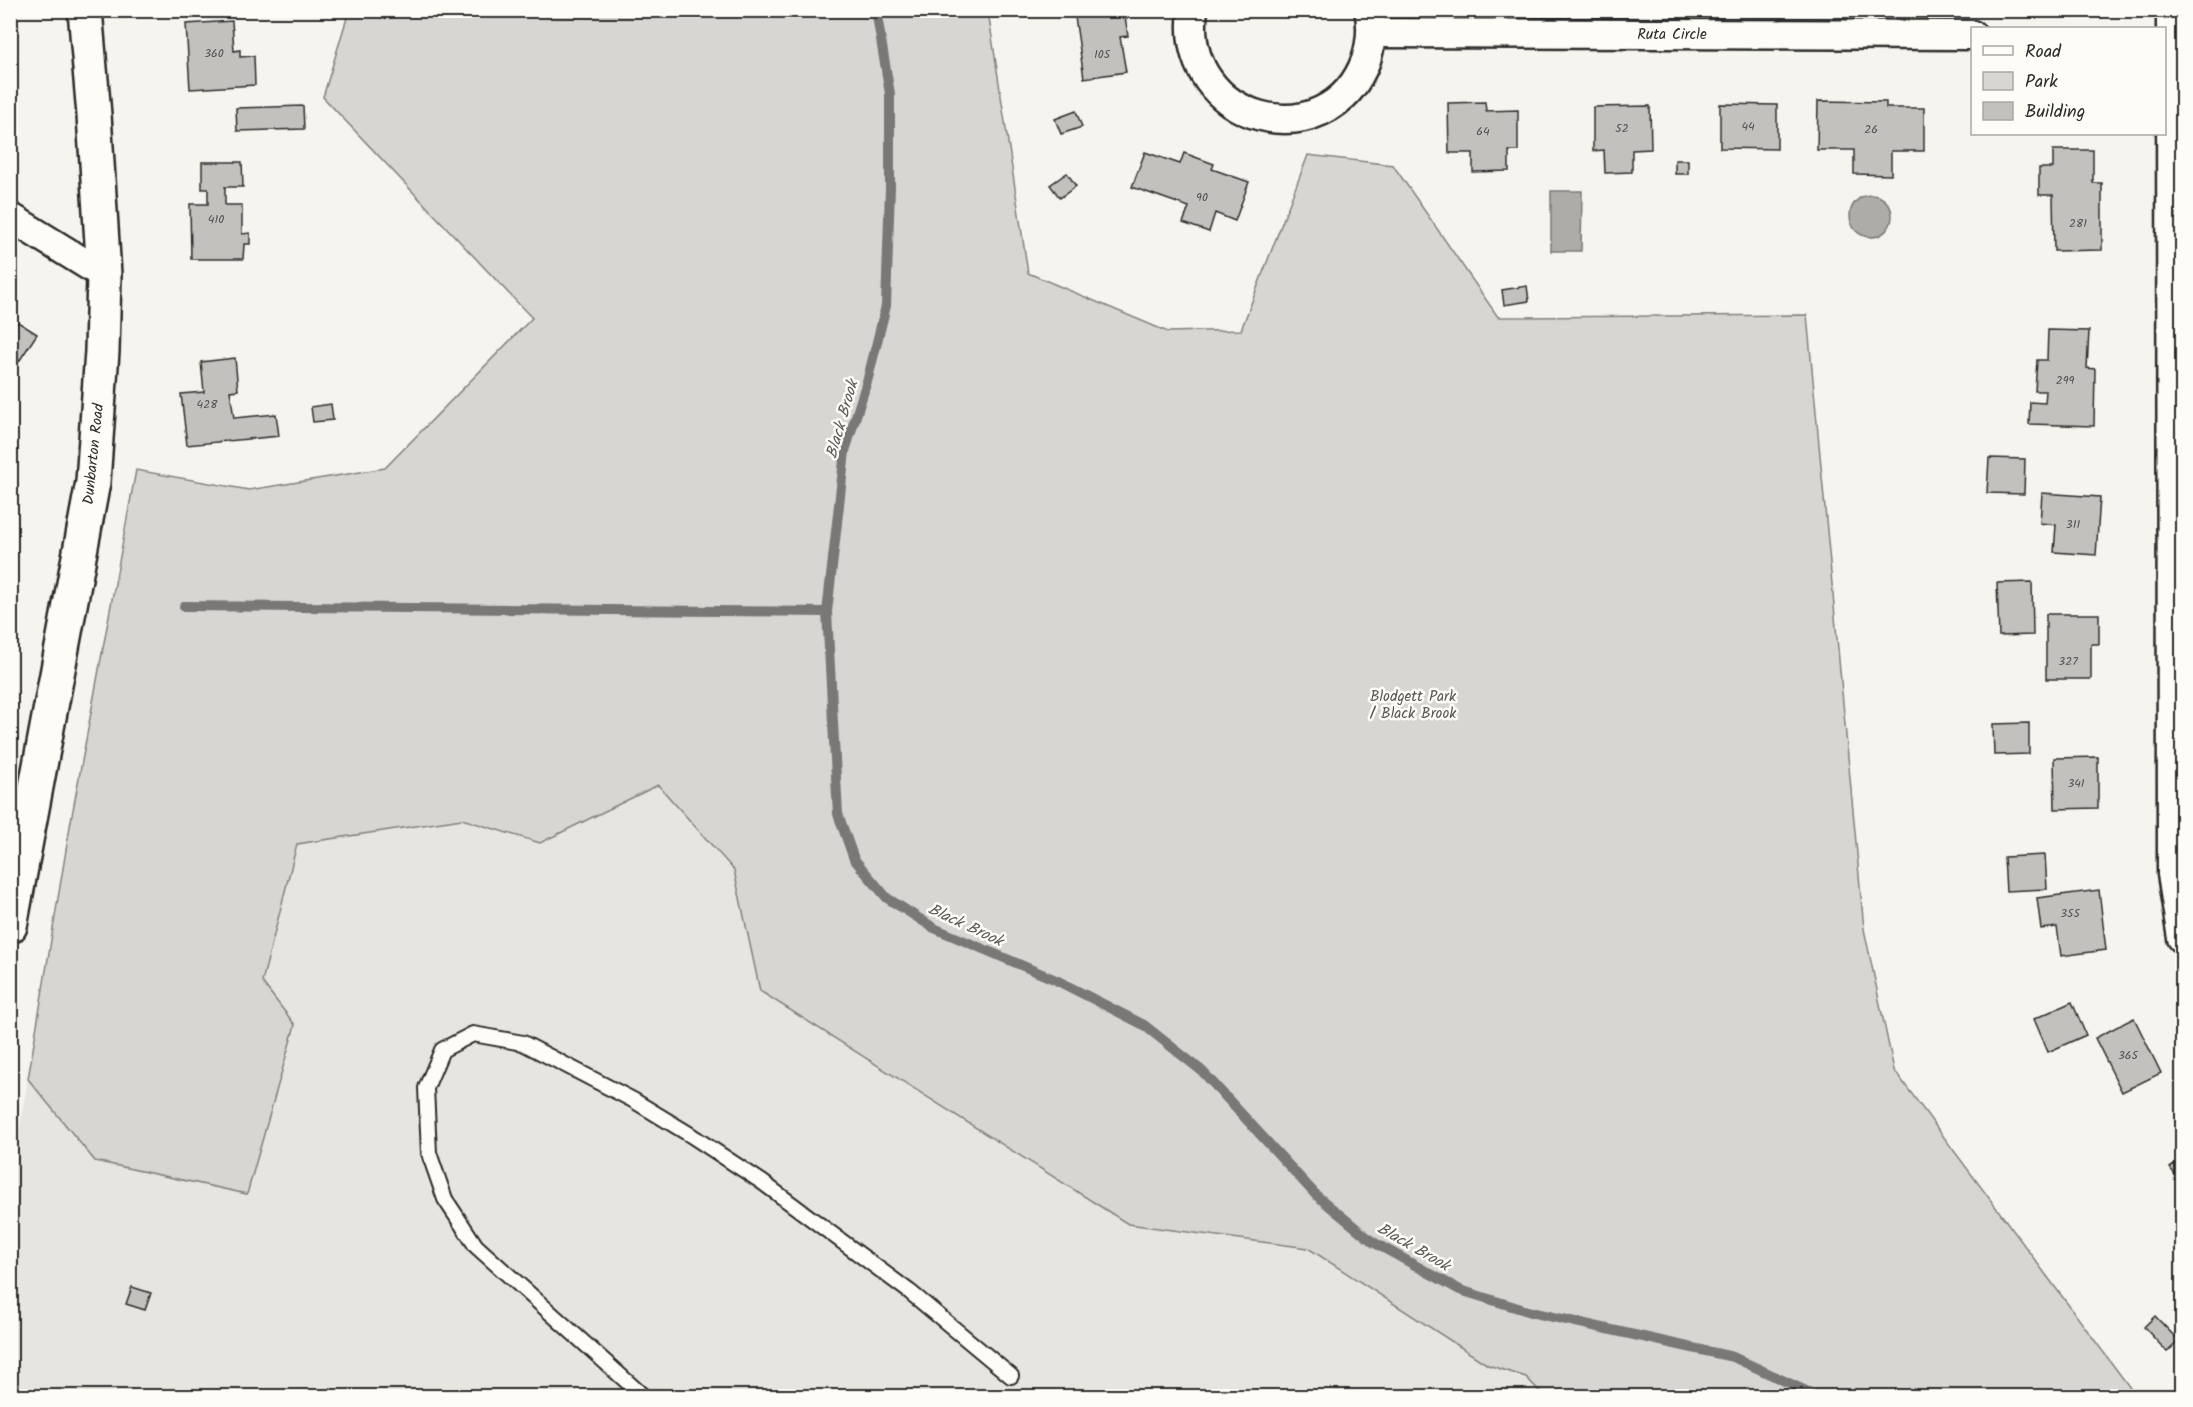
<svg xmlns="http://www.w3.org/2000/svg" width="2193" height="1407" font-family="Kalam,sans-serif">
  <rect width="100%" height="100%" fill="#f5f4ef"/>
  <filter id="ink" filterUnits="userSpaceOnUse"><feTurbulence type="fractalNoise" baseFrequency=".0167" numOctaves="2"/><feDisplacementMap in="SourceGraphic" scale="12" xChannelSelector="R" yChannelSelector="G"/><feConvolveMatrix kernelMatrix="1 2 1 2 8 2 1 2 1" color-interpolation-filters="sRGB"/></filter>
  <g filter="url(#ink)">
    <!-- built -->
    <path fill="#e6e5e0" d="M658,785L734,870L760,991L1128,1224L1308,1248L1488,1365L1588,1396H11V1178L28,1079L95,1161L262,982L297,844L462,819L540,843Z"/>
    <!-- green -->
    <path fill="#d7d6d2" stroke="#81807e" stroke-width="1.5" d="M349,11H988L1028,273L1168,332L1241,330L1308,155L1393,165L1498,317L1807,315L1864,929L1894,1070L2136,1396H1544L1526,1377L1488,1365L1308,1248L1128,1224L760,991L734,870L658,785L540,843L462,819L297,844L262,982L295,1025L247,1194L95,1161L28,1079L70,826L136,470L249,490L385,468L532,318L323,97Z"/>
    <!-- water -->
    <g fill="#adaca9" stroke="#797877" stroke-width="1.5">
      <path d="M1551,191H1582L1581,251H1551Z"/>
      <circle cx="1871" cy="216" r="21"/>
    </g>
    <g fill="none" stroke-linecap="round" stroke-linejoin="round">
      <!-- stream -->
      <g stroke="#797877" stroke-width="10">
        <path d="M876,10L890,94V188L886,306L868,378L845,451L827,612L838,814L854,859L887,898L934,928L1056,980L1144,1025L1202,1071L1316,1195L1373,1242L1460,1290L1531,1312L1733,1357L1817,1396"/>
        <path d="M184,606L827,612"/>
      </g>
    </g>
    <!-- building -->
    <g fill="#c2c1be" stroke="#2b2b2b" stroke-width="1.5">
      <path d="M1074,10H1124L1128,36L1120,37L1126,72L1084,78Z"/>
      <path d="M232,21L234,51L240,50V57L254,56L255,85L190,89L186,24Z"/>
      <path d="M1818,101L1886,102V108H1924V151H1891V175L1854,174V150H1817Z"/>
      <path d="M1485,102L1486,111L1518,110V151H1509V171L1473,172V153H1449L1448,103Z"/>
      <path d="M1720,104L1777,105V149L1720,148Z"/>
      <path d="M303,106L304,129L237,131L236,108Z"/>
      <path d="M1650,106L1651,149L1632,150V172L1605,173L1604,150L1593,151V107Z"/>
      <path d="M1076,111L1082,127L1061,134L1055,119Z"/>
      <path d="M2053,150H2093V183H2102V250L2054,251L2053,195H2039V168H2053Z"/>
      <path d="M1145,152L1180,164L1184,153L1214,164L1212,169L1249,182L1235,221L1215,213L1209,232L1183,223L1189,207L1132,187Z"/>
      <rect x="1675" y="160" width="13" height="14"/>
      <path d="M202,162H242L243,187H225V205H242V234L250,233V244H244L243,259H191L190,204H208V189H202Z"/>
      <path d="M1067,173L1076,186L1060,198L1050,185Z"/>
      <path d="M1527,286L1529,301L1504,305L1502,290Z"/>
      <path d="M10,321L16,325L18,322L37,334L18,363L10,358Z"/>
      <path d="M2048,330L2089,331L2087,368L2095,369L2094,426L2029,424L2030,402L2045,403L2046,391H2035L2037,360H2047Z"/>
      <path d="M235,358L238,390L230,391L234,418L276,414L279,436L187,445L181,394L204,392L201,362Z"/>
      <path d="M331,404L333,420L313,422L311,407Z"/>
      <path d="M1989,458L2025,459L2024,494L1987,493Z"/>
      <path d="M2042,493L2100,497L2096,555L2054,552L2056,525L2040,523Z"/>
      <path d="M2032,582L2033,635L1999,636L1997,583Z"/>
      <path d="M2046,614H2099V644H2091V679H2046Z"/>
      <path d="M2029,723V754L1994,755L1993,724Z"/>
      <path d="M2098,757V808L2055,809L2054,758Z"/>
      <path d="M2045,855L2047,889L2006,891L2004,857Z"/>
      <path d="M2099,890L2106,950L2061,956L2057,927L2041,929L2037,898Z"/>
      <path d="M2072,1002L2086,1035L2048,1052L2034,1019Z"/>
      <path d="M2134,1018L2161,1073L2122,1092L2095,1038Z"/>
      <path d="M2182,1159V1184L2170,1168Z"/>
      <path d="M132,1287L151,1293L145,1310L126,1304Z"/>
      <path d="M2155,1316L2179,1341L2167,1352L2144,1327Z"/>
    </g>
    <g fill="none" stroke-linecap="round" stroke-linejoin="round">
      <!-- service casing -->
      <g stroke="#2b2b2b" stroke-width="18">
        <path id="service" d="M643,1396L476,1246L445,1199L429,1153L426,1088L442,1050L473,1034L523,1043L633,1100L689,1134L762,1182L910,1292L1011,1376"/>
      </g>
      <!-- minor casing -->
      <g stroke="#2b2b2b" stroke-width="33">
        <g id="minor">
          <path d="M1193,10C1178,124 1329,161 1366,60C1371,44 1373,27 1369,10"/>
          <path d="M2171,10L2172,874L2182,938"/>
          <path d="M1372,33L1972,35"/>
          <path d="M10,217L104,275"/>
        </g>
      </g>
      <!-- tertiary casing -->
      <g stroke="#2b2b2b" stroke-width="38">
        <path id="tertiary" d="M10,926L93,482L102,351L104,275L94,115L85,10"/>
      </g>
      <!-- service -->
      <use href="#service" stroke="#fdfcf7" stroke-width="14"/>
      <!-- minor -->
      <use href="#minor" stroke="#fdfcf7" stroke-width="28"/>
      <!-- tertiary -->
      <use href="#tertiary" stroke="#fdfcf7" stroke-width="33"/>
    </g>
  </g>
  <g text-anchor="middle" stroke-width="5" stroke-linejoin="round" paint-order="stroke">
    <!-- number labels -->
    <g font-size="12" fill="#515050">
      <text x="214" y="57">360</text>
      <text x="1102" y="58">105</text>
      <text x="1748" y="130">44</text>
      <text x="1622" y="132">52</text>
      <text x="1871" y="133">26</text>
      <text x="1483" y="135">64</text>
      <text x="1202" y="201">90</text>
      <text x="216" y="223">410</text>
      <text x="2078" y="227">281</text>
      <text x="2065" y="384">299</text>
      <text x="207" y="408">428</text>
      <text x="2073" y="528">311</text>
      <text x="2068" y="665">327</text>
      <text x="2076" y="787">341</text>
      <text x="2070" y="917">355</text>
      <text x="2128" y="1059">365</text>
    </g>
    <!-- street labels -->
    <g font-size="15" fill="#2b2b2b" stroke="#fdfcf7">
      <text x="1672" y="39">Ruta Circle</text>
      <text transform="translate(93 454) rotate(-84)" y="5">Dunbarton Road</text>
    </g>
    <!-- park labels -->
    <g font-size="15" fill="#565655" stroke="#fdfcf7">
      <text x="1413" y="701">Blodgett Park<tspan x="1413" dy="17">/ Black Brook</tspan></text>
    </g>
    <!-- water labels -->
    <g font-size="16" font-style="italic" fill="#585857" stroke="#fdfcf7">
      <text transform="translate(841 419) rotate(-74)" y="6">Black Brook</text>
      <text transform="translate(966 924) rotate(25)" y="6">Black Brook</text>
      <text transform="translate(1414 1246) rotate(30)" y="6">Black Brook</text>
    </g>
  </g>
  <!-- margin -->
  <rect width="2193" height="1407" fill="none" stroke="#fdfcf7" stroke-width="36"/>
  <rect x="18" y="18" width="2157" height="1371" fill="none" stroke="#2b2b2b" stroke-width="2" filter="url(#ink)"/>
  <!-- legend -->
  <rect x="1971" y="27" width="195" height="108" fill="#fdfcf7" stroke="#a9a8a5" stroke-width="1.5"/>
  <rect x="1983" y="46" width="30" height="9" fill="#fdfcf7" stroke="#a9a8a5" stroke-width="1.5"/>
  <text x="2025" y="57" font-size="18" fill="#2b2b2b">Road</text>
  <rect x="1983" y="72" width="30" height="18" fill="#d7d6d2" stroke="#a9a8a5" stroke-width="1.5"/>
  <text x="2025" y="87" font-size="18" fill="#2b2b2b">Park</text>
  <rect x="1983" y="102" width="30" height="18" fill="#c2c1be" stroke="#a9a8a5" stroke-width="1.5"/>
  <text x="2025" y="117" font-size="18" fill="#2b2b2b">Building</text>
</svg>
